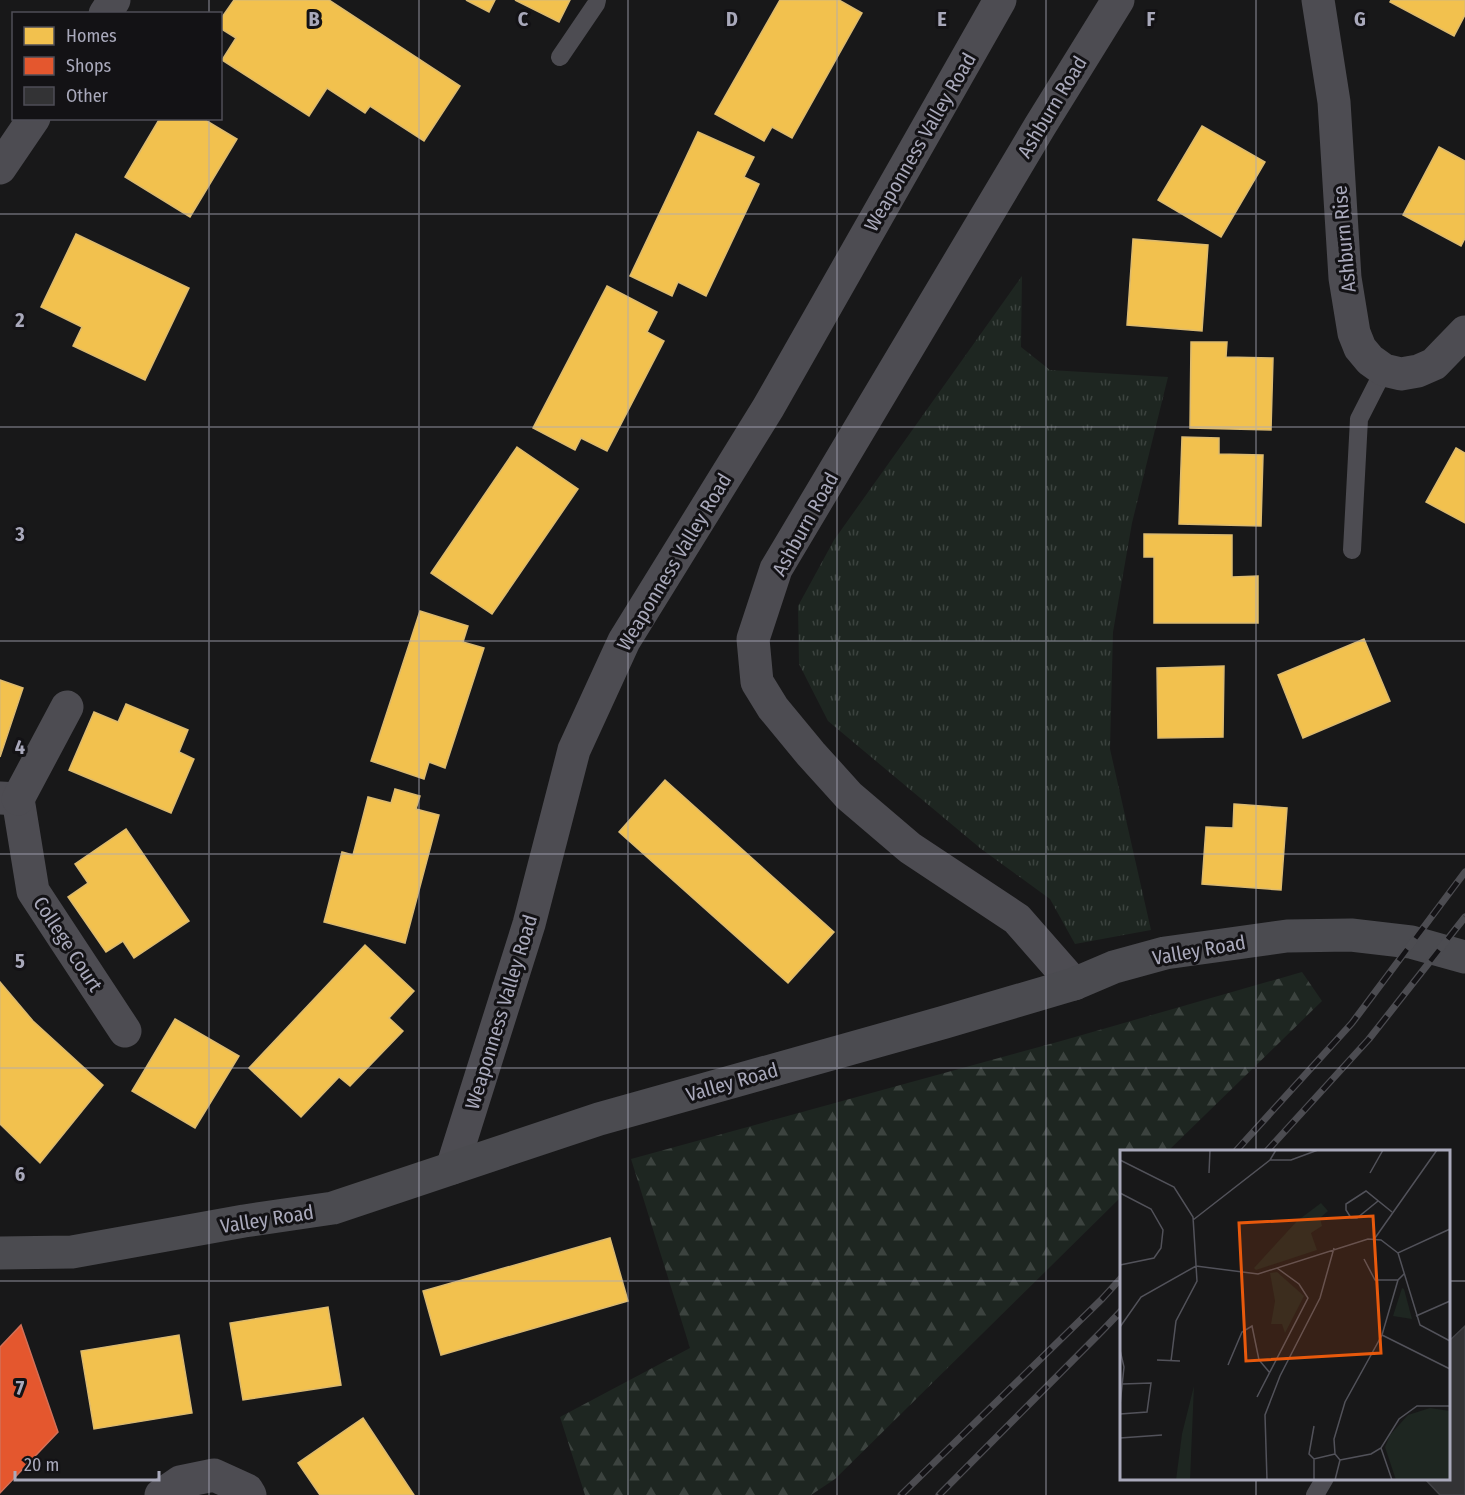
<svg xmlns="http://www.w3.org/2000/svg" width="1465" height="1495" font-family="'Fira Sans Condensed',sans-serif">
  <defs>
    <pattern id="grass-tufts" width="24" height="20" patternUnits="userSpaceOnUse" patternTransform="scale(1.5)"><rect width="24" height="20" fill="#1e2621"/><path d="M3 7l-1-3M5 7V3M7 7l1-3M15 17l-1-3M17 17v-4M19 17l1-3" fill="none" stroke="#3c433f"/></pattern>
    <pattern id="forest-firs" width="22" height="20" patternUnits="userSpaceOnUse" patternTransform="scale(1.5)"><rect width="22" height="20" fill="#1e2621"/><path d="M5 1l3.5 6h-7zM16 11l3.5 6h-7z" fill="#3c433f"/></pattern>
  </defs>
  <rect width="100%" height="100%" fill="#181819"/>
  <!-- grass -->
  <path fill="url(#grass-tufts)" d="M1022,276L1021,347L1050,370L1168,377L1132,523L1113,632L1110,749L1151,930L1075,944L1050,899L980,848L828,721L799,664L798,606L834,540Z"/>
  <!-- forest -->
  <path fill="url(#forest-firs)" d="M1302,972L1322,1001L1168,1151L1122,1152L1121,1197L835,1479L811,1495H585L560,1417L690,1348L631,1159L1061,1041Z"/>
  <!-- homes -->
  <g fill="#f2c14e" stroke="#dcba6f" stroke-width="1.5">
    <path d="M234,0H329L460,86L424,141L370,106L365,113L327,88L309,116L222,60L236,38L220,28V20Z"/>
    <path d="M466,0H495L489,12Z"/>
    <path d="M515,0H570L559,22Z"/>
    <path d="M780,0H839L862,13L792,138L772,127L764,141L715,114Z"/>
    <path d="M1391,0H1465V15L1454,36L1390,2Z"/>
    <path d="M160,118H202L237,139L190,217L125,177Z"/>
    <path d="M1202,126L1265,162L1221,237L1158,200Z"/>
    <path d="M698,132L754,157L744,177L759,184L706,296L678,282L672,296L630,276Z"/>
    <path d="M1439,147L1465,161V238L1461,246L1403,215Z"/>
    <path d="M76,234L189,288L145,380L73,346L82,327L41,307Z"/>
    <path d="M1133,239L1208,245L1202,331L1127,325Z"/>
    <path d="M607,286L657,312L647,332L664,341L607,451L581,438L575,450L533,428Z"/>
    <path d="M1191,342H1227L1226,357L1273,358L1271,430L1190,428Z"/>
    <path d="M1182,437L1219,438V454L1263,455L1261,526L1179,524Z"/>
    <path d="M517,447L578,489L492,614L431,573Z"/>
    <path d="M1456,448L1465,453V523L1426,502Z"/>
    <path d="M1144,534L1232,535V577L1258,576V623H1154V557H1144Z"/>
    <path d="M420,611L468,626L463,642L484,648L445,768L429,762L424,779L371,761Z"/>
    <path d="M1364,639L1390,701L1303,738L1278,675Z"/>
    <path d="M1224,666L1223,737L1158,738L1157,668Z"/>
    <path d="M0,680L23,688L0,757Z"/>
    <path d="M126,704L188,730L179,752L194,759L171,813L69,770L94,712L118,722Z"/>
    <path d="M665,780L834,932L788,983L619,832Z"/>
    <path d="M395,789L420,796L416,809L439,815L405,943L324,922L342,852L353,855L368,797L391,803Z"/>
    <path d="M1234,804L1287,808L1281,890L1202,884L1206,827L1233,828Z"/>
    <path d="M126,829L189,921L134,958L123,941L106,952L68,897L88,883L75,864Z"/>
    <path d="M365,945L414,991L389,1018L403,1031L350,1086L339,1077L301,1117L249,1068Z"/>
    <path d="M0,982L33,1021L103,1085L40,1163L0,1124Z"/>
    <path d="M175,1019L239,1056L195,1128L132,1091Z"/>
    <path d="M610,1238L628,1301L441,1355L423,1291Z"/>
    <path d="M328,1307L341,1385L243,1400L230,1323Z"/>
    <path d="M179,1335L192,1413L94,1429L81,1351Z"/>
    <path d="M363,1418L414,1495H320L298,1463Z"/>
  </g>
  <!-- shops -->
  <path fill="#e4572e" stroke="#d27058" stroke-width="1.5" d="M21,1325L58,1432L0,1493V1347Z"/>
  <!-- building -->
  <path fill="#333335" stroke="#414145" stroke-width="1.5" d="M1465,1326V1495H1440L1424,1478H1448V1342Z"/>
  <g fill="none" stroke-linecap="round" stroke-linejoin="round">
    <!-- lane -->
    <g stroke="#4d4c52" stroke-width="18">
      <path d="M560,57L596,4L597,0"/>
      <path d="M1352,550L1359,419L1384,370"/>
      <path d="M1315,1495L1325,1478"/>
    </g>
    <!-- street -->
    <g stroke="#4d4c52" stroke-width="33">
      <path d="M1318,0L1334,102L1345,278L1354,333L1360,348L1370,360L1384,370L1401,374L1418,371L1434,364L1465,332"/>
      <path d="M105,14L114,0"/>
      <path d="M0,168L34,118"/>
      <path d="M0,798L18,799L33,891L125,1031"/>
      <path d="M18,799L67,707"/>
      <path d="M1074,984L1017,919L910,848L849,796L811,754L773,708L757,682L753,639L776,569L1040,126L1118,0"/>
      <path d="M452,1168L529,924L574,750L624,641L768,408L1000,0"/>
      <path d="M161,1495L180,1482L214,1475L247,1490L250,1495"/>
    </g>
    <!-- secondary -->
    <path stroke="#4b4b50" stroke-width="33" d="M0,1253L72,1252L244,1221L333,1208L599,1119L945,1022L1074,984L1114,967L1165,953L1287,936L1351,935L1411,942L1465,957"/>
    <!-- rail casing -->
    <g stroke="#4c4c51" stroke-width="7">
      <g id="rail">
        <path d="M1235,1152L1352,1023L1465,872"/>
        <path d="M1266,1152L1369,1039L1465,917"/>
        <path d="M901,1495L1102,1299L1122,1277"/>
        <path d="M939,1495L1102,1331L1122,1310"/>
      </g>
    </g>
    <!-- rail -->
    <use href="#rail" stroke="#131215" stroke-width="4.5" stroke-dasharray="14" stroke-linecap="butt"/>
  </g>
  <!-- grid -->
  <path fill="none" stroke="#a9a9bb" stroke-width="1.5" stroke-opacity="0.55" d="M209,0V14M419,0V1495M628,0V1495M837,0V1495M1046,0V1495M1256,0V1152M209,118V1495M0,214H1465M0,427H1465M0,641H1465M0,854H1465M0,1068H1465M0,1281H1122M1448,1281H1465M1256,1478V1495"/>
  <g text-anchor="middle" stroke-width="6" stroke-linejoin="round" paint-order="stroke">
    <!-- street labels -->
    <g font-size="20" fill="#a9a9bb" stroke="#131215">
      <text transform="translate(1052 107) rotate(-59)" y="7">Ashburn Road</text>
      <text transform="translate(920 142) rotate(-60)" y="7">Weaponness Valley Road</text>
      <text transform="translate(1344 239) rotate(-95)" y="7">Ashburn Rise</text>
      <text transform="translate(805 524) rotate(-61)" y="7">Ashburn Road</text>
      <text transform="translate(674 562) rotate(-59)" y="7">Weaponness Valley Road</text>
      <text transform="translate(68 944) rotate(57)" y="7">College Court</text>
      <text transform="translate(1199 950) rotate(-10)" y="7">Valley Road</text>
      <text transform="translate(501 1012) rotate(-73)" y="7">Weaponness Valley Road</text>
      <text transform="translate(732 1082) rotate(-16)" y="7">Valley Road</text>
      <text transform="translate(267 1219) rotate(-9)" y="7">Valley Road</text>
    </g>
  </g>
  <!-- overview -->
  <g transform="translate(1120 1150)">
    <rect width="330" height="330" fill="#181819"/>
    <path d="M157,122L184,146L165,183L162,174H151L155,151L150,123ZM282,138L284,139L292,169L273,166Z" fill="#1e2621"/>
    <path d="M201,53L208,61L200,68L202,76L191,83L197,100L136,120L134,118L177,71ZM74,236L70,330H56L62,284Z" fill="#1e2621"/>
    <path d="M310,258L330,261V330H276L265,297L270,285L288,265Z" fill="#1e2621"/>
    <path fill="none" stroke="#52525a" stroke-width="1.5" d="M0,10L54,37L73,67L77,131L56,171L51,211M150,10H171L198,0M89,23L90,0M250,23L263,0M0,43L31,59L43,80L41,98L34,108L0,115M258,51L237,68H231L226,60V54L246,41L272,62M73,70L150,10L156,0M255,88L317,0M278,103L300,175L330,191M244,109L255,130H278M296,166L330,151M0,177L21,147L76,116L138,124L248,89L261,90L278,103L330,79M262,185L330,219M0,200L4,217L0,255M37,210L60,211M108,215L122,182L132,176L139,210L150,223M137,247L188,148L179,134L157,118M0,264L27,262L31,233L2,234M194,276L189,304L194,309L215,304M0,288L42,285M261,298L272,330M194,309V330M220,310L215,304L214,289L225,252L262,185L278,130L284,124M220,310L251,304L261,298L279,269L297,256H330M147,330L145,265L160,226L200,148L214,98M215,330L220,310"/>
    <path fill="#e8590c" fill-opacity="0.15" stroke="#e8590c" stroke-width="3" d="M253,66L261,203L126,211L119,73Z"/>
    <rect width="330" height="330" fill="none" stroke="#a9a9bb" stroke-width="3"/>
  </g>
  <g font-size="20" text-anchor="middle" font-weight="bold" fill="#a9a9bb" stroke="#131215" stroke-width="6" stroke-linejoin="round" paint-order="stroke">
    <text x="314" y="26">B</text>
    <text x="523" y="26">C</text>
    <text x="732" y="26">D</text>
    <text x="942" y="26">E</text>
    <text x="1151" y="26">F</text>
    <text x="1360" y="26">G</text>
    <text x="20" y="327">2</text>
    <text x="20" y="541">3</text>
    <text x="20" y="754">4</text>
    <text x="20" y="968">5</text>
    <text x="20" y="1181">6</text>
    <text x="20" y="1395">7</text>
  </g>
  <!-- legend -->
  <rect x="12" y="12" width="210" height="108" fill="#131215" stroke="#4f4e57" stroke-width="1.5"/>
  <rect x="24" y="27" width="30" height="18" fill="#f2c14e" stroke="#4f4e57" stroke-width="1.5"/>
  <text x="66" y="42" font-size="18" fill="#a9a9bb">Homes</text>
  <rect x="24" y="57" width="30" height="18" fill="#e4572e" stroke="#4f4e57" stroke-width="1.5"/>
  <text x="66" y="72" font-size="18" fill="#a9a9bb">Shops</text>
  <rect x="24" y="87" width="30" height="18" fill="#333335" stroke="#4f4e57" stroke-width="1.5"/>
  <text x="66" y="102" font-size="18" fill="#a9a9bb">Other</text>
  <!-- scale -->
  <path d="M15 1471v9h144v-9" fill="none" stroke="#a9a9bb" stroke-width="3"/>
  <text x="24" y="1471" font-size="18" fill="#a9a9bb" stroke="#131215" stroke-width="4.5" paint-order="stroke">20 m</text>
</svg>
